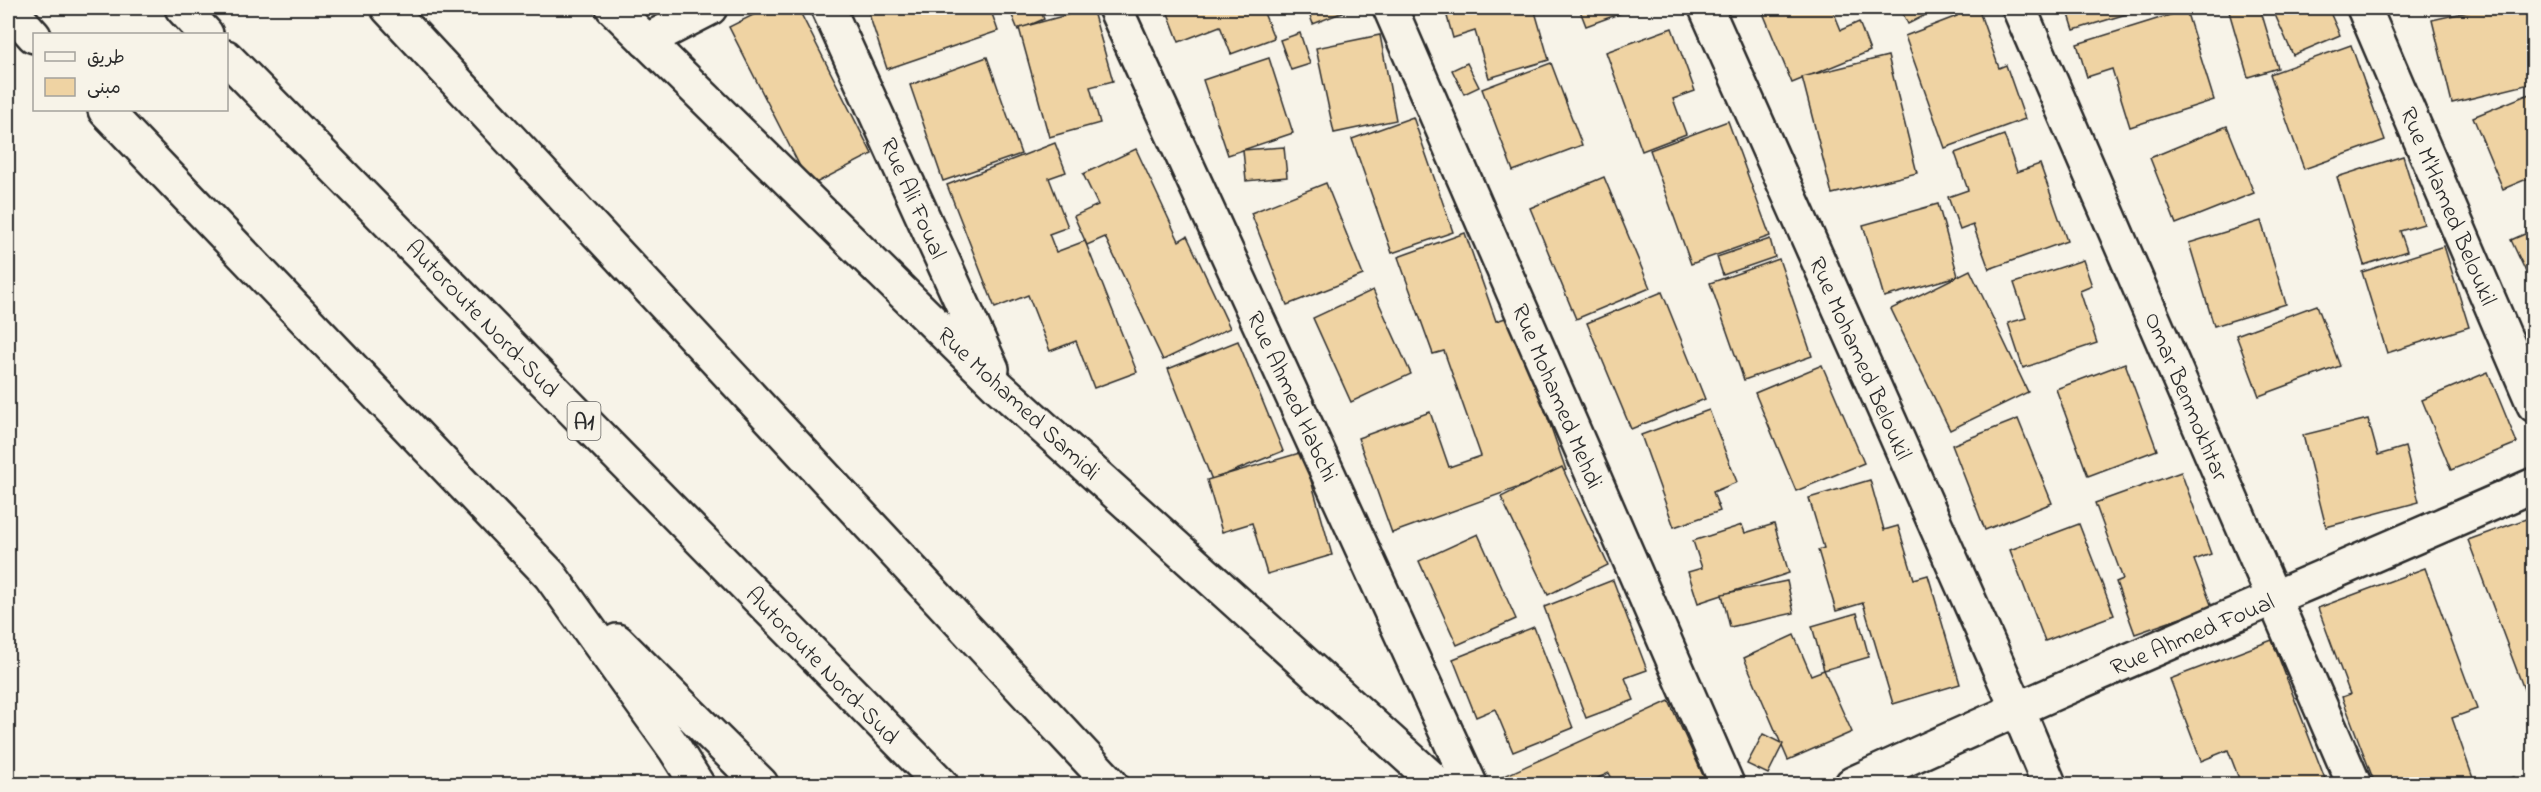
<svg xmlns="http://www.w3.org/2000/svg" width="2541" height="792" font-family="'Indie Flower','Playpen Sans Arabic',sans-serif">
  <rect width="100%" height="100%" fill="#f7f3e8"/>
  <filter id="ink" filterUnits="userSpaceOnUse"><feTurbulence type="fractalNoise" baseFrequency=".0167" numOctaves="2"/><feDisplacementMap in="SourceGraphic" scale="12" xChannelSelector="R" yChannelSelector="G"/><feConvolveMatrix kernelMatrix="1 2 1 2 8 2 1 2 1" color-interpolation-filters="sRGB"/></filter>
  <g filter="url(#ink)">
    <!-- building -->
    <g fill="#efd3a3" stroke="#2b2b2b" stroke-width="1.5">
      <path d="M767,8H798L872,154L810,186L729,27Z"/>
      <path d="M867,8H990L998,31L887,69Z"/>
      <path d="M1009,8H1058L1042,14L1044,19L1018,30Z"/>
      <path d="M1092,8L1113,81L1090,87L1100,123L1049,137L1019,28Z"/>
      <path d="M1166,8H1262L1274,38L1231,54L1220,26L1179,42Z"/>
      <path d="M1307,8H1344L1346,11L1313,24Z"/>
      <path d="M1426,8H1534L1549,60L1489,78L1475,31L1453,38L1445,9L1428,14Z"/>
      <path d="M1579,8H1635L1586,26Z"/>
      <path d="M1761,8H1832L1841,30L1859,22L1870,51L1792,83Z"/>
      <path d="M1900,8H1939L1908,24Z"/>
      <path d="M1954,8H1978L1999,68L2006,65L2025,119L1945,148L1905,36L1957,16Z"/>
      <path d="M2067,8H2146L2074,30Z"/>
      <path d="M2228,8H2260L2278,68L2248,77Z"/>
      <path d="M2272,8H2328L2340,35L2293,55Z"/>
      <path d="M2485,8H2533L2534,83L2452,103L2432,20Z"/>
      <path d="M2186,10L2214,100L2130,127L2112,69L2087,77L2077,44Z"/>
      <path d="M1672,28L1695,91L1673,99L1686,134L1642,151L1606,52Z"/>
      <path d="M1300,33L1310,64L1291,70L1280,40Z"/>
      <path d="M1380,35L1396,120L1334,133L1316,48Z"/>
      <path d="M2351,45L2385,140L2304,169L2270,74Z"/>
      <path d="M1888,56L1917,173L1832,194L1802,77Z"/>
      <path d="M987,57L1021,154L943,181L910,85Z"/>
      <path d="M1269,58L1293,133L1228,155L1203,80Z"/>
      <path d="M1467,63L1479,87L1464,94L1452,70Z"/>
      <path d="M1551,63L1582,145L1513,171L1482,89Z"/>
      <path d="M2534,92V176L2503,189L2473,117Z"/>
      <path d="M1413,117L1453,232L1392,253L1352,139Z"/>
      <path d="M1728,121L1770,236L1691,264L1650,150Z"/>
      <path d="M2227,126L2254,193L2176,224L2150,158Z"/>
      <path d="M2004,135L2017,172L2040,164L2067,241L1989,269L1973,225L1960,230L1948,197L1968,190L1955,153Z"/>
      <path d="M1055,143L1066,172L1049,178L1068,227L1049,234L1056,252L1085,241L1137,372L1094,388L1076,341L1050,351L1028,295L995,308L947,185Z"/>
      <path d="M1284,147L1287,177L1246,181L1243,150Z"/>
      <path d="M1136,149L1179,241L1187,236L1230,328L1163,360L1105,237L1087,245L1074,216L1098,205L1083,174Z"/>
      <path d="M2403,156L2424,224L2400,231L2407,251L2364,265L2337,177Z"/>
      <path d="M1604,177L1650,288L1576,319L1530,208Z"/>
      <path d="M1326,183L1363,275L1287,305L1251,213Z"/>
      <path d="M1938,204L1958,276L1884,297L1863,225Z"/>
      <path d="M2261,221L2286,304L2214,326L2189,243Z"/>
      <path d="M2534,230V289L2511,240Z"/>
      <path d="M1465,233L1496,321L1512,316L1566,470L1392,533L1358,438L1430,412L1449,467L1481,456L1444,351L1433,354L1398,257Z"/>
      <path d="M1770,239L1775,257L1723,275L1717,257Z"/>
      <path d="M2444,246L2469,327L2387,353L2362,272Z"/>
      <path d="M1779,259L1812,356L1744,380L1710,283Z"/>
      <path d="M2083,260L2092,286L2080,291L2097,343L2023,368L2008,323L2026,318L2014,283Z"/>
      <path d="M1970,270L2028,392L1950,430L1891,309Z"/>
      <path d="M1373,290L1411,374L1351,402L1313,318Z"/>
      <path d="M1662,292L1705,399L1631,429L1587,323Z"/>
      <path d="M2317,305L2340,366L2259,396L2236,335Z"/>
      <path d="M1238,341L1283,451L1212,480L1168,369Z"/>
      <path d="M2125,363L2157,450L2088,476L2056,389Z"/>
      <path d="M1822,365L1864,463L1796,491L1755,393Z"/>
      <path d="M2488,372L2517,443L2451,470L2422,400Z"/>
      <path d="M1709,410L1737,482L1713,492L1720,511L1674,527L1641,435Z"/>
      <path d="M2018,419L2052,503L1985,530L1952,445Z"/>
      <path d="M2368,419L2378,455L2405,447L2419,502L2326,527L2303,435Z"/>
      <path d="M1303,452L1332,555L1267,574L1252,523L1222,532L1207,480Z"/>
      <path d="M1562,467L1608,565L1548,595L1501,497Z"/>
      <path d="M2181,472L2211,554L2194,560L2212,607L2135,634L2116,582L2123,579L2095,503Z"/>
      <path d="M1870,480L1884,530L1898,526L1914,579L1928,575L1960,684L1893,704L1863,603L1836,611L1818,550L1824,548L1809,498Z"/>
      <path d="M2534,516V716L2468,540Z"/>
      <path d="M1774,524L1789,573L1698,603L1688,572L1702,568L1693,541L1742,525L1745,533Z"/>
      <path d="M2079,524L2114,615L2045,641L2010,550Z"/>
      <path d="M1478,534L1516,619L1457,645L1419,561Z"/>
      <path d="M2425,568L2477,709L2452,718L2475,784H2375L2342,697L2350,694L2318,608Z"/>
      <path d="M1613,580L1647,670L1625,678L1634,700L1586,718L1544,607Z"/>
      <path d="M1787,581L1794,613L1730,627L1722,594Z"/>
      <path d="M1857,613L1869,657L1824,670L1812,626Z"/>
      <path d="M1534,627L1573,728L1513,752L1495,709L1476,717L1453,659Z"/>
      <path d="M1794,635L1811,675L1824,670L1852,732L1788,760L1744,658Z"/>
      <path d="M2272,640L2327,784H2241L2228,750L2201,761L2170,679Z"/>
      <path d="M1669,701L1707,784H1615L1609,773L1585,784H1503L1500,778Z"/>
      <path d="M1763,734L1783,744L1768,774L1747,764Z"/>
      <path d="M2514,777L2516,784H2492Z"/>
    </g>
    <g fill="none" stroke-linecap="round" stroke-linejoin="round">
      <!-- minor casing -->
      <g stroke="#2b2b2b" stroke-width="38">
        <g id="minor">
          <path d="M613,8L1000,388L1438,784"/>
          <path d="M828,8L992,369"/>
          <path d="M1115,8L1470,784"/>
          <path d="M1390,8L1727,784"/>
          <path d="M1706,8L2017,708L2049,784"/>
          <path d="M2019,8L2354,784"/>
          <path d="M2364,8L2534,405"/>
          <path d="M646,41L710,8"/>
          <path d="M1852,784C2077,680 2307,585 2534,485"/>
        </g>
      </g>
      <!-- major casing -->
      <g stroke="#2b2b2b" stroke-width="38">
        <path id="major" d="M388,8L1111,784"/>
      </g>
      <!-- highway casing -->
      <g stroke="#2b2b2b" stroke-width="38">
        <g id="highway">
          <path d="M9,8L34,36"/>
          <path d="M182,8L206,34"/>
          <path d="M226,57L941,784"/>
          <path d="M105,110L550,575L675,749L697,784"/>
          <path d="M617,641L761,784"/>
        </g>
      </g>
      <!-- minor -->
      <use href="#minor" stroke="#f7f3e8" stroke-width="33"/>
      <!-- major -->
      <use href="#major" stroke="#f7f3e8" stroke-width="33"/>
      <!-- highway -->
      <use href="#highway" stroke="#f7f3e8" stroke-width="33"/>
    </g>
  </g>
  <g text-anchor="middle" stroke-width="4.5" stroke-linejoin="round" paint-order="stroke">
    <!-- shield labels -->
    <rect fill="#f7f3e8" stroke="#686764" stroke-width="1.5" x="567.5" y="402" width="33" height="38" rx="4.5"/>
    <g font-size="22" font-weight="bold" fill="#2b2b2b">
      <text x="584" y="429">A1</text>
    </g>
    <!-- street labels -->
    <g font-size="24" fill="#2b2b2b" stroke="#f7f3e8">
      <text transform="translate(914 198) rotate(66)" y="8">Rue Ali Foual</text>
      <text transform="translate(2449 206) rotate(67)" y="8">Rue M'Hamed Beloukil</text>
      <text transform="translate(483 318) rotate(46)" y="8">Autoroute Nord-Sud</text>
      <text transform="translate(1861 358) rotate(66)" y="8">Rue Mohamed Beloukil</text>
      <text transform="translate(1293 396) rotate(65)" y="8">Rue Ahmed Habchi</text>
      <text transform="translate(1558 396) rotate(67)" y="8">Rue Mohamed Mehdi</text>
      <text transform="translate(2187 396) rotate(67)" y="8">Omar Benmokhtar</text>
      <text transform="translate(1019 403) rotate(43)" y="8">Rue Mohamed Samidi</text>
      <text transform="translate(2192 634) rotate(-23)" y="8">Rue Ahmed Foual</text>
      <text transform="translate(823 665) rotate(46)" y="8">Autoroute Nord-Sud</text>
    </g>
  </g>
  <!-- margin -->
  <rect width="2541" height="792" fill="none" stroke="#f7f3e8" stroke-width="30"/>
  <rect x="15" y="15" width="2511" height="762" fill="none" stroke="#2b2b2b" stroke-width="2" filter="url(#ink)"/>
  <!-- legend -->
  <rect x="33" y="33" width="195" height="78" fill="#f7f3e8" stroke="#a5a39c" stroke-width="1.5"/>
  <rect x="45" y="52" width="30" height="9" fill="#f7f3e8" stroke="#a5a39c" stroke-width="1.5"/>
  <text x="87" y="63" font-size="18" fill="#2b2b2b">طريق</text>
  <rect x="45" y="78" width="30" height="18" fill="#efd3a3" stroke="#a5a39c" stroke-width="1.5"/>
  <text x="87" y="93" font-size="18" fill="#2b2b2b">مبنى</text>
</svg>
